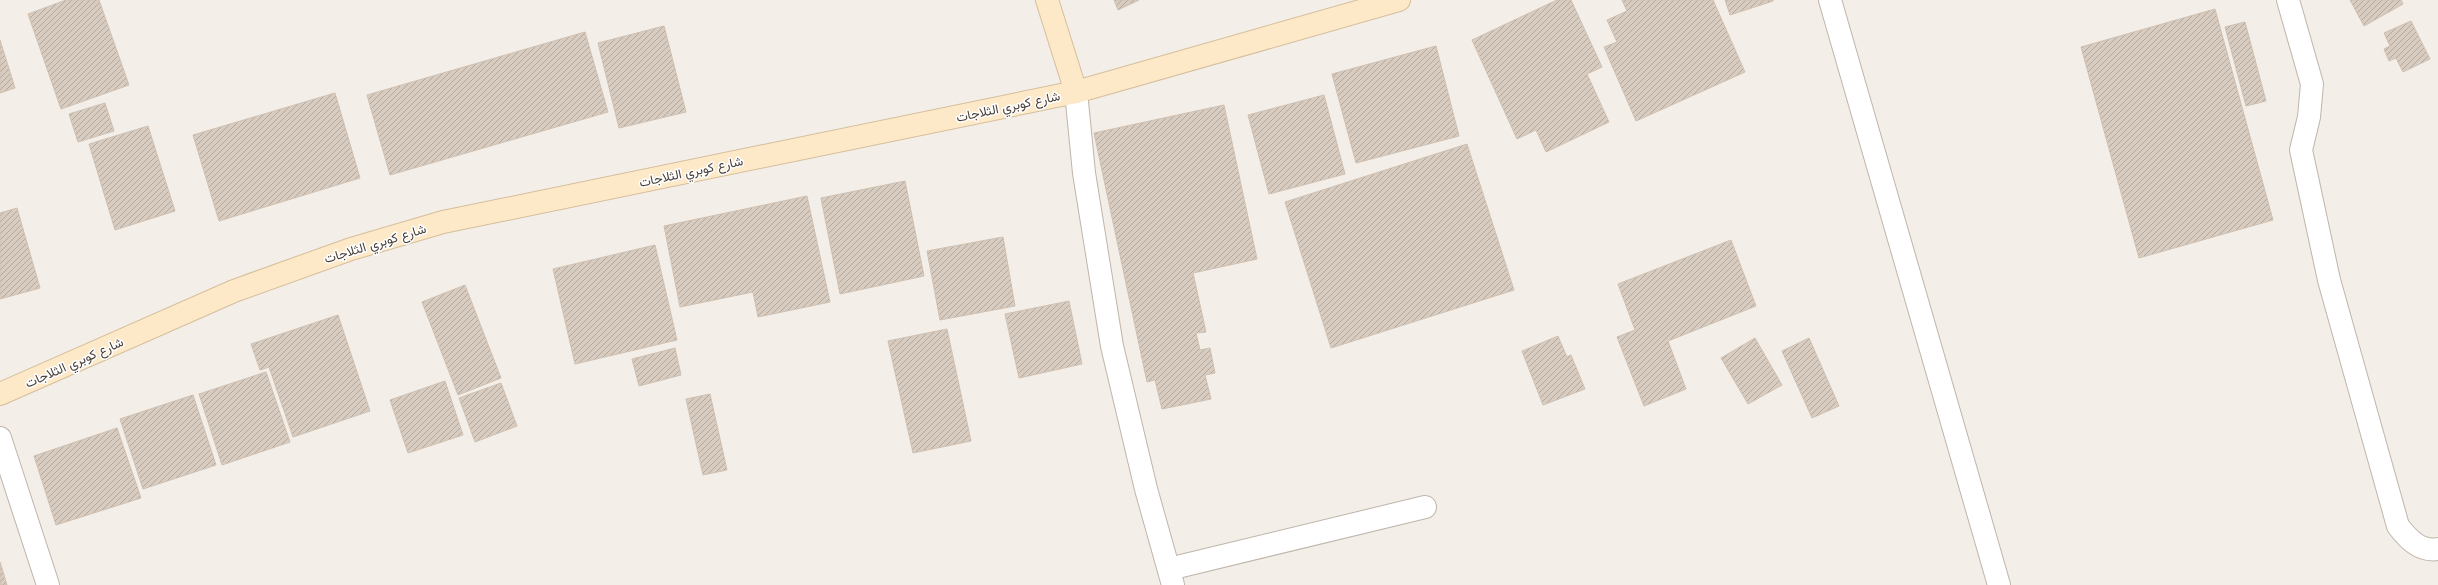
<svg xmlns="http://www.w3.org/2000/svg" width="2438" height="585" font-family="Arial,Vazirmatn,sans-serif">
  <defs>
    <pattern id="building-hatch" width="6" height="6" patternUnits="userSpaceOnUse"><rect width="6" height="6" fill="#d8ccc0"/><path d="M-1 1l2-2M0 6l6-6M5 7l2-2" fill="none" stroke="#b1a79d"/></pattern>
  </defs>
  <rect width="100%" height="100%" fill="#f3eee8"/>
  <!-- building -->
  <g fill="url(#building-hatch)" stroke="#cfc0b1">
    <path d="M66,0H99L129,85L61,109L28,14Z"/>
    <path d="M1114,0H1139L1118,10Z"/>
    <path d="M1557,0H1571L1602,67L1587,74L1609,122L1546,152L1536,130L1517,139L1472,40Z"/>
    <path d="M1622,0H1713L1745,72L1636,121L1604,47L1617,42L1607,20L1627,11Z"/>
    <path d="M1725,0H1773V1L1730,15Z"/>
    <path d="M2350,0H2401L2403,4L2364,26Z"/>
    <path d="M2215,9L2273,220L2139,258L2081,47Z"/>
    <path d="M2411,21L2430,59L2403,72L2396,58L2389,61L2384,49L2390,46L2384,33Z"/>
    <path d="M2245,22L2266,101L2246,106L2225,27Z"/>
    <path d="M664,26L686,112L619,128L598,43Z"/>
    <path d="M585,32L608,112L390,175L367,95Z"/>
    <path d="M0,40L15,88L0,93Z"/>
    <path d="M1436,46L1459,136L1356,163L1332,74Z"/>
    <path d="M335,93L360,178L219,221L193,135Z"/>
    <path d="M1324,95L1345,174L1269,194L1248,115Z"/>
    <path d="M105,103L114,131L78,142L69,114Z"/>
    <path d="M1224,105L1257,259L1193,273L1206,332L1196,333L1200,350L1210,348L1215,373L1205,375L1211,399L1162,409L1155,380L1147,382L1094,133Z"/>
    <path d="M148,126L175,211L115,230L89,144Z"/>
    <path d="M1467,144L1514,290L1331,348L1285,202Z"/>
    <path d="M905,181L924,276L840,294L821,198Z"/>
    <path d="M807,196L830,302L758,317L753,292L680,307L664,226Z"/>
    <path d="M17,208L40,288L0,299V213Z"/>
    <path d="M1003,237L1015,306L940,320L927,251Z"/>
    <path d="M1731,240L1756,306L1668,341L1686,389L1644,406L1617,337L1635,330L1618,284Z"/>
    <path d="M655,245L677,340L575,364L553,269Z"/>
    <path d="M465,285L501,378L458,395L422,302Z"/>
    <path d="M1069,301L1082,364L1019,378L1005,314Z"/>
    <path d="M338,315L370,411L293,437L269,367L260,370L251,344Z"/>
    <path d="M947,329L971,441L913,453L888,341Z"/>
    <path d="M1558,336L1567,357L1571,355L1585,389L1543,405L1522,351Z"/>
    <path d="M1755,338L1782,385L1748,404L1721,358Z"/>
    <path d="M1809,338L1839,406L1812,418L1782,351Z"/>
    <path d="M675,348L681,375L639,386L632,359Z"/>
    <path d="M266,372L290,442L222,465L199,394Z"/>
    <path d="M445,381L463,435L408,453L390,400Z"/>
    <path d="M501,383L517,426L475,442L459,398Z"/>
    <path d="M710,394L727,470L703,475L686,399Z"/>
    <path d="M193,395L216,465L143,489L120,419Z"/>
    <path d="M117,428L141,498L56,525L34,456Z"/>
    <path d="M0,562L7,585H0Z"/>
  </g>
  <g fill="none" stroke-linecap="round" stroke-linejoin="round">
    <!-- street casing -->
    <g stroke="#bfb5ab" stroke-width="24">
      <g id="street">
        <path d="M1830,0L1999,585"/>
        <path d="M2288,0L2312,84L2309,117L2301,150L2329,280L2398,526C2408,539 2420,552 2438,549"/>
        <path d="M1076,92L1084,173L1112,346L1146,489L1173,585"/>
        <path d="M0,438L48,585"/>
        <path d="M1169,569L1425,507"/>
      </g>
    </g>
    <!-- secondary casing -->
    <g stroke="#d5be9b" stroke-width="24">
      <g id="secondary">
        <path d="M1047,0L1076,92"/>
        <path d="M0,394L234,291L351,249L443,222L1076,92L1399,0"/>
      </g>
    </g>
    <!-- street -->
    <use href="#street" stroke="#fff" stroke-width="22"/>
    <!-- secondary -->
    <use href="#secondary" stroke="#fde9c8" stroke-width="22"/>
  </g>
  <g text-anchor="middle" stroke-width="3" stroke-linejoin="round" paint-order="stroke">
    <!-- street labels -->
    <g font-size="13" fill="#463e37" stroke="#fff">
      <text transform="translate(1008 106) rotate(-12)" y="5">شارع كوبري الثلاجات</text>
      <text transform="translate(691 171) rotate(-12)" y="5">شارع كوبري الثلاجات</text>
      <text transform="translate(375 243) rotate(-17)" y="5">شارع كوبري الثلاجات</text>
      <text transform="translate(74 362) rotate(-24)" y="5">شارع كوبري الثلاجات</text>
    </g>
  </g>
</svg>
